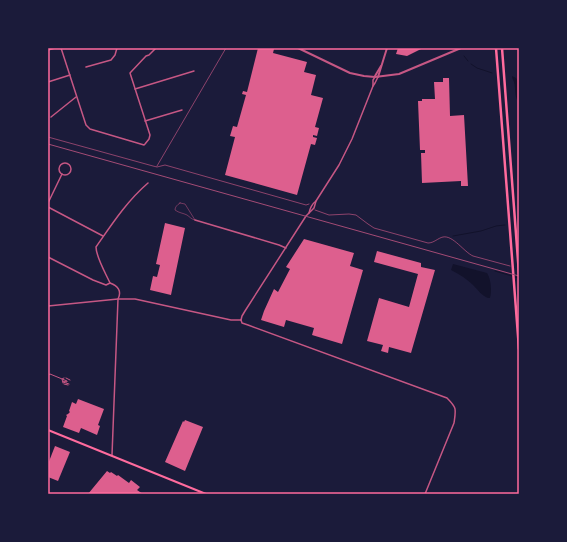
<svg xmlns="http://www.w3.org/2000/svg" width="567" height="542" font-family="Figtree,sans-serif">
  <rect width="100%" height="100%" fill="#1b1b3a"/>
  <!-- water -->
  <g fill="#12122b">
    <path d="M512,76L516,78L518,82L519,91V103C514,96 516,90 514,82C513,80 512,78 512,76Z"/>
    <path d="M453,264L487,273C491,279 492,291 490,298H488C482,296 478,290 473,285C467,279 459,274 451,270Z"/>
  </g>
  <g fill="none" stroke-linecap="round" stroke-linejoin="round">
    <!-- stream -->
    <g stroke="#12122b" stroke-width="1">
      <path d="M464,56L468,61"/>
      <path d="M471,64L477,68L492,73"/>
      <path d="M453,236L481,231L496,226L505,225"/>
      <path d="M495,271L512,276"/>
      <path d="M515,277L519,278"/>
    </g>
  </g>
  <!-- building -->
  <g fill="#dd5f8e">
    <path d="M258,48H269L274,49L273,53L307,62L304,72L316,75L311,95L323,98L315,127L319,128L317,136L313,135V137L317,138L315,145L311,144L297,195L225,175L235,137L230,136L233,126L237,127L246,95L242,94L243,91L247,92Z"/>
    <path d="M398,48H423L407,56L396,54Z"/>
    <path d="M443,78H449L450,116L464,115L468,186H461V181L422,183L421,153H425V150H420L418,101H422V99H435L434,82H443Z"/>
    <path d="M165,223L185,228L171,295L150,290L153,276L157,277L160,265L156,264Z"/>
    <path d="M304,239L354,253L350,266L363,270L342,344L312,335L314,328L286,320L284,327L261,320L264,311L274,289L278,292L290,269L286,267Z"/>
    <path d="M377,251L421,263V267L435,270L411,353L389,347L388,353L381,351L383,345L367,341L379,298L409,307L418,274L374,262Z"/>
    <path d="M78,399L104,409L98,425L100,426L97,435L81,428L79,433L63,427L67,416L66,415L68,414L70,412L69,411L72,402L76,404Z"/>
    <path d="M185,420L203,427L185,471L165,462L183,421L184,422Z"/>
    <path d="M55,446L70,452L58,481L48,477V464Z"/>
    <path d="M107,471L110,473L111,472L117,476L118,475L129,483L131,480L140,487L137,490L143,494H88Z"/>
  </g>
  <g fill="none" stroke-linecap="round" stroke-linejoin="round">
    <!-- path -->
    <g stroke="#ff6b9d" stroke-width="0.5">
      <path d="M48,137L153,166L157,167L165,165L306,205L309,204"/>
      <path d="M157,166L226,48"/>
      <path d="M315,210L329,215L349,214L356,215L368,224L374,228L428,243C434,243 438,238 443,237C453,235 464,252 473,256L510,266"/>
    </g>
    <!-- service -->
    <path stroke="#c65784" stroke-width="0.5" d="M180,203L185,204L195,220C191,219 190,217 187,215C183,213 179,213 175,210C175,207 177,205 180,203Z"/>
    <!-- pedestrian -->
    <g stroke="#c65784" stroke-width="1">
      <path d="M48,375L50,374L67,381V382L63,381V382L69,384"/>
      <path d="M66,378L70,380"/>
      <path d="M63,383L62,379L64,378"/>
      <path d="M64,384L68,385"/>
    </g>
    <!-- minor -->
    <g stroke="#c65784" stroke-width="1.5">
      <path d="M61,48L86,125L90,129L144,145L145,144L149,139L150,135L130,73L146,56L149,55L156,48"/>
      <path d="M48,50L55,48"/>
      <path d="M86,67L111,60L115,55L117,48"/>
      <path d="M48,82L70,75"/>
      <path d="M373,86V80L375,77"/>
      <path d="M135,89L194,71"/>
      <path d="M51,117L76,97"/>
      <path d="M145,121L182,110"/>
      <circle cx="65" cy="169" r="6"/>
      <path d="M48,203L62,174"/>
      <path d="M48,207L103,236"/>
      <path d="M309,213C310,208 312,204 316,201"/>
      <path d="M195,220L279,245L286,248"/>
      <path d="M48,257L93,280L106,285L110,283"/>
      <path d="M48,306L118,299H135L231,320H241"/>
      <path d="M241,320L242,323L248,325L447,398C457,408 456,409 454,423L425,494"/>
      <path d="M241,320L242,316L245,311L306,216L314,208L316,201L339,165L352,139L373,86L375,83L378,77"/>
      <path d="M112,455L118,299C122,291 118,286 110,283C106,274 96,257 96,247C112,224 127,201 148,183"/>
    </g>
    <!-- tertiary -->
    <g stroke="#c65784" stroke-width="2">
      <path d="M298,48L350,73L364,76L375,77L399,74L461,48"/>
      <path d="M375,76L381,66"/>
      <path d="M378,77L387,48"/>
    </g>
    <!-- primary -->
    <path stroke="#ff6b9d" stroke-width="2" d="M48,430L206,494"/>
    <!-- motorway -->
    <g stroke="#ff6b9d" stroke-width="2.5">
      <path d="M496,48L519,349"/>
      <path d="M502,48L519,274"/>
    </g>
    <!-- rail -->
    <path stroke="#a44b75" stroke-width="1" d="M48,144L519,276"/>
  </g>
  <!-- border -->
  <rect width="567" height="542" fill="none" stroke="#1b1b3a" stroke-width="98"/>
  <rect x="49" y="49" width="469" height="444" fill="none" stroke="#ff6b9d" stroke-width="1.5"/>
</svg>
